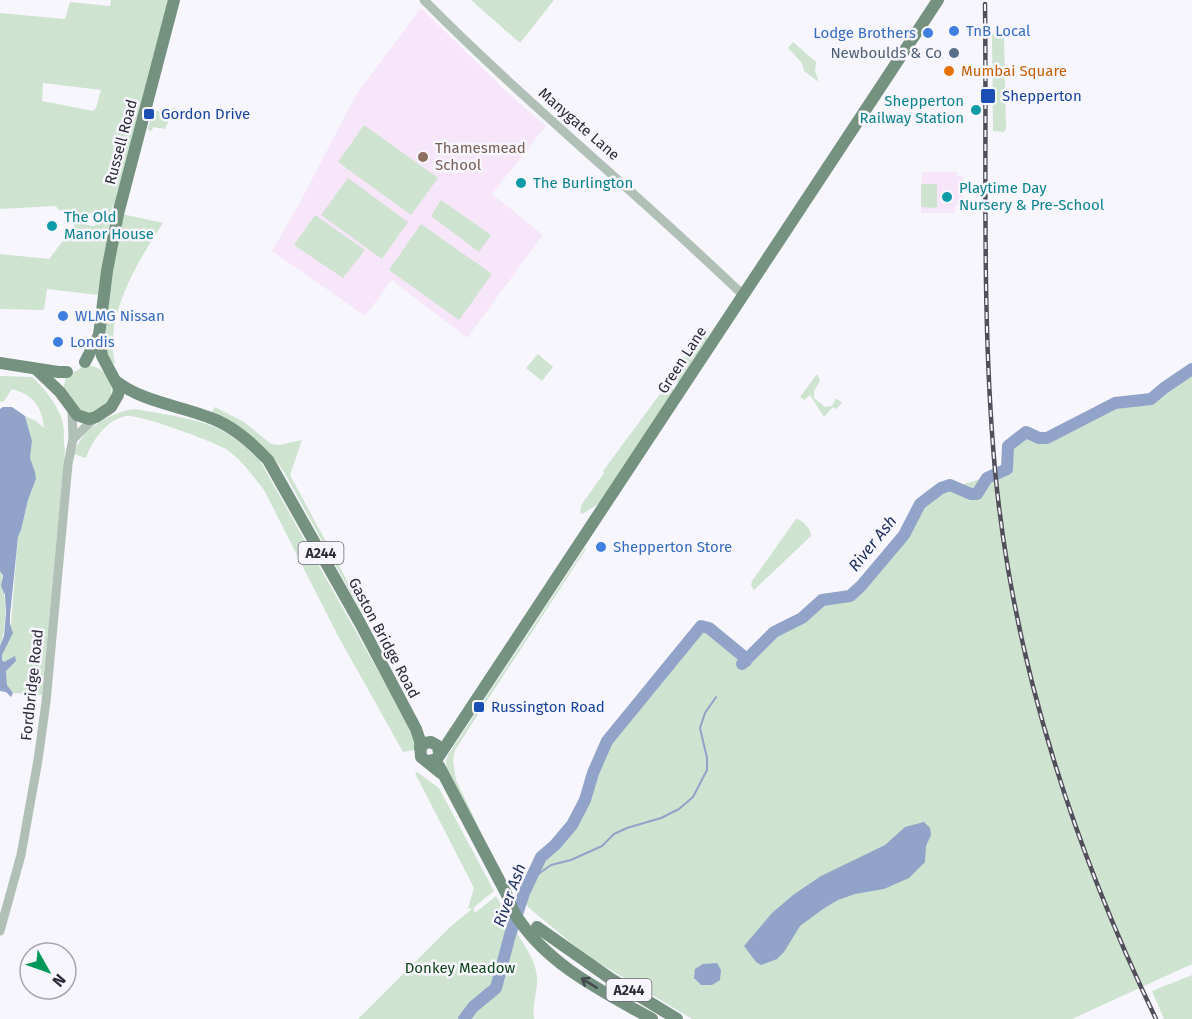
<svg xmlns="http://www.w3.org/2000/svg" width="1192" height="1019" font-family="'Fira Sans',sans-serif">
  <rect width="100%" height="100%" fill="#f7f6fd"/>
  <!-- education -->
  <g fill="#f7e6f9">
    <path d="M421,8L508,93L546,126L492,194L543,235L467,338L392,280L365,316L272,251L298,206L357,93Z"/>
    <path d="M922,172H957V176L963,177V205H955V213H921Z"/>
  </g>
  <!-- green -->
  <g fill="#cee4d0" fill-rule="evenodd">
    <path d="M111,0H171L116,202L112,207L98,295L47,289L44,310L0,309V254L49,259L66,237L72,235L74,224L83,219L87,225L95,226L100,213H80L71,216L58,209L56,206L0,209V13L65,19L70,2L110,6ZM43,83L101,90L96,108L93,111L42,101Z"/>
    <path d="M471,0H554L520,43Z"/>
    <path d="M992,34L1004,36L1006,129L1004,132L993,131Z"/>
    <path d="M793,42L816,62L815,71L819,82L804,71L802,63L788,48Z"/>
    <path d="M172,108H175L171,121L169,120L165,129L153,127L152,131L148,130L152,110L164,112Z"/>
    <path d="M364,125L438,178L411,215L338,162Z"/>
    <path d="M348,178L408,222L382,259L321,215Z"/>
    <path d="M921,184H937V208L921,207Z"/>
    <path d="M441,200L491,235L479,252L431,216Z"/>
    <path d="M122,214L163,223C138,261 104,316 115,363L112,364C92,329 115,253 122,214Z"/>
    <path d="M315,215L365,250L343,278L294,245Z"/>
    <path d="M421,224L492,274L459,320L389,270Z"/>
    <path d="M701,335L706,336L708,341L679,383L674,381V372L696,338Z"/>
    <path d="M538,354L553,367L542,381L526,368Z"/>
    <path d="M84,366C104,363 117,384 109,402L91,415L82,414L63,389L66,377Z"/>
    <path d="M1192,369V964L1072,1019H692L586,955L529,908L523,899L524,893L541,857L555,845L572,824L585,800L593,773L607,741L698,629L705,626L746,660L774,632L802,618L822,600L828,598L835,601L851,598L870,579L872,572L904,535L920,504L928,495L990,476L1007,469L1008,446L1026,432L1039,437L1047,438L1115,403L1151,399L1164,388Z"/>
    <path d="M817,374L820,381L814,391V398L825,407L832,406L836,398L842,403L836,409L833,407L824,417L810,395L804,400L800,397Z"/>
    <path d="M0,376L32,377C46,390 62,409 64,430C64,437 63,443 65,449L42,695L13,693L7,685L6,671L15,661L4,662L2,660V655L10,636L18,537L21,530L28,500L36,479L30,458L32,441L25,416L36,421L44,428C42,406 33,395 12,389L4,401L0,402Z"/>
    <path d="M666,386L673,389V393L603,499L597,505L582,514L580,512L582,504L604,473L603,471Z"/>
    <path d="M215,407L244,422L271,444L279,445L302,440L290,475L364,612L363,615L284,472C265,444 242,428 212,412Z"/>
    <path d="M134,409C161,414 192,417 217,428C233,436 247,448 259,459L413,733L415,750L403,752L337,634L264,490C253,476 241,459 226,449C212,441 140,414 126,416C106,420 92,441 86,458L74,454C80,430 111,412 134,409Z"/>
    <path d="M796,519C802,519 811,529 811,536L754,590L751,585L752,581Z"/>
    <path d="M585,548L586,549L455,750L453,760L456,780L484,838L447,771L446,762L448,755Z"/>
    <path d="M0,571C3,577 2,578 2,584C2,588 4,590 4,594C6,610 6,629 0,646Z"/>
    <path d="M417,772L439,788L494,891L473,908L475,913L496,896L512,923L492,986L486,995L472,1004L461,1019H358L450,927L472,909L468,908L474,888L415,773Z"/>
    <path d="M516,932C525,946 538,964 537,981C537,995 532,1003 534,1019H466L475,1008L490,997L499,988L508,952Z"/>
    <path d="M1192,975V1019H1164L1152,991Z"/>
  </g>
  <!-- water -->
  <g fill="#91a3c9">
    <path d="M3,407H12L25,416L32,441L30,458L35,472L36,479L28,500L21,530L18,537L10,615V624L13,633L2,655V660L4,662L15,656L16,661L6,671L7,685L13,693L11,697L6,692L0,691V646L4,636L6,613L5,595L1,586L3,576L0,571V409Z"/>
    <path d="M924,822L930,828L931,835L926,846L925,862L909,878L884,889L855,894L838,900L823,909L800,926L784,952L777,959L761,965L756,962L744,946L772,913L793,895L821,876L885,845L905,827Z"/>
    <path d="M717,963L721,970L720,980L712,985H701L694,978L695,969L703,964Z"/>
  </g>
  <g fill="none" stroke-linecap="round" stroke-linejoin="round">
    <!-- stream -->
    <path stroke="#91a3c9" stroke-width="2" d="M524,893L537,875L551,865L571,860L602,846L614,834L627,828L661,818L679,809L693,797L707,770V758L700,728L705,713L716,697"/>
    <!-- river -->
    <g stroke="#91a3c9" stroke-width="12">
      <path d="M742,664L774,632L802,618L822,600L850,596L861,586L904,535L920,504L941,488L950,485L971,494H977L987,478L1007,469L1008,446L1026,432L1039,438H1047L1115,403L1151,399L1164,388L1192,369"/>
      <path d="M464,1019L473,1007L496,988L510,935L524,893L541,857L555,845L572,825L585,800L593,773L607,741L701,626L709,628L743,656L746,661"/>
    </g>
    <!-- minor -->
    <g stroke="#b0c0b6" stroke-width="9">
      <path d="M424,0C526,103 638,194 743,295"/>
      <path d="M73,439L96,417"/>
      <path d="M0,931L21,855L38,760L46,702L68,464L73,439L72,410"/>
    </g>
    <!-- major -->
    <g stroke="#75917f" stroke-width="12">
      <path d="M85,362L99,335L107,271L118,214L174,0"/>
      <path d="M0,363L58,372H67"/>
      <path d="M36,369L60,392L77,415L89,419L96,417L111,407L118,395L119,388L102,356L99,335"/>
      <path d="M117,382C144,402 177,405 208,417C232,425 251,442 268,460L360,623L416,729L420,741L421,757L441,773"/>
      <path d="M420,748L425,743L431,742L438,746L439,754"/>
      <path d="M428,761L437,759L447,744L938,0"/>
      <path d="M439,766L506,893C509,900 511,908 515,914C547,965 602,991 652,1019"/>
      <path d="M537,927L611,979L677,1019"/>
    </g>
    <!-- rail casing -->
    <g stroke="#514f5b" stroke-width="4.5">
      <path id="rail" d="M985,4C987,159 981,315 995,470C1013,661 1073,846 1156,1019"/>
    </g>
    <!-- rail -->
    <use href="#rail" stroke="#f7f6fd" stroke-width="2" stroke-dasharray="7" stroke-linecap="butt"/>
  </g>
  <!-- one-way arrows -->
  <defs><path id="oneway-shaft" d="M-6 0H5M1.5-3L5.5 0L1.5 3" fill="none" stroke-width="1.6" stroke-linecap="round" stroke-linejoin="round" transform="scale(1.5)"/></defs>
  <use stroke="#434a4d" href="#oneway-shaft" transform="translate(589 983) rotate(-149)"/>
  <!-- markers -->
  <g fill="#3f7fe0" stroke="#f7f6fd" stroke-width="2">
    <circle cx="954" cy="31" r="6"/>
    <circle cx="928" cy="33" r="6"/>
    <circle cx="63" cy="316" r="6"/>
    <circle cx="58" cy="342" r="6"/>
    <circle cx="601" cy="547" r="6"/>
  </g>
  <circle fill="#5c6f8a" stroke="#f7f6fd" stroke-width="2" cx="954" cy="53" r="6"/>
  <circle fill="#e8710a" stroke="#f7f6fd" stroke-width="2" cx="949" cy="71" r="6"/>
  <g fill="#1a4fb4" stroke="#f7f6fd" stroke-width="2">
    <rect x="980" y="88" width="16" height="16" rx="3"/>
    <rect x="143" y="108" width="12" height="12" rx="3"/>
    <rect x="473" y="701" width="12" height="12" rx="3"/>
  </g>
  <g fill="#0f9aa8" stroke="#f7f6fd" stroke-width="2">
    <circle cx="976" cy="110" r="6"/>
    <circle cx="521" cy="183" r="6"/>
    <circle cx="947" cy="197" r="6"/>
    <circle cx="52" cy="226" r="6"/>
  </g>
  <circle fill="#8d6e63" stroke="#f7f6fd" stroke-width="2" cx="423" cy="157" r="6"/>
  <g text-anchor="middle" stroke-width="5" stroke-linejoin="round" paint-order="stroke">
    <!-- shield labels -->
    <g fill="#f7f6fd" stroke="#6a6873" stroke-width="1.5">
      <rect x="298.5" y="542" width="45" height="22" rx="4.5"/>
      <rect x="606.5" y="979" width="45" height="22" rx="4.5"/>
    </g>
    <g font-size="14" font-weight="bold" fill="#2d2b38">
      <text x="321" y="558">A244</text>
      <text x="629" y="995">A244</text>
    </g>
    <!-- shop labels -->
    <g font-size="15" fill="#366cbe" stroke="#f7f6fd" text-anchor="start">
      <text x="966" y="36">TnB Local</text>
      <text x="916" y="38" text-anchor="end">Lodge Brothers</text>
      <text x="75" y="321">WLMG Nissan</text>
      <text x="70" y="347">Londis</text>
      <text x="613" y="552">Shepperton Store</text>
    </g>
    <!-- service labels -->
    <g font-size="15" fill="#4e5e75" stroke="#f7f6fd" text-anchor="end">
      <text x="942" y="58">Newboulds &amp; Co</text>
    </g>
    <!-- food labels -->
    <g font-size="15" fill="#c56008" stroke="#f7f6fd" text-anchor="start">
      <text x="961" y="76">Mumbai Square</text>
    </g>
    <!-- transit labels -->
    <g font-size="15" fill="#164399" stroke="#f7f6fd" text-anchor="start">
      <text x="1002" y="101">Shepperton</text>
      <text x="161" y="119">Gordon Drive</text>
      <text x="491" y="712">Russington Road</text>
    </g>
    <!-- culture labels -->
    <g font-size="15" fill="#0d838f" stroke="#f7f6fd" text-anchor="start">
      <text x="964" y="106" text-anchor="end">Shepperton<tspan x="964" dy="17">Railway Station</tspan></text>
      <text x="533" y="188">The Burlington</text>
      <text x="959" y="193">Playtime Day<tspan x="959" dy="17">Nursery &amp; Pre-School</tspan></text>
      <text x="64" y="222">The Old<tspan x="64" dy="17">Manor House</tspan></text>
    </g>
    <!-- street labels -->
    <g font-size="15" fill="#2d2b38" stroke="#f7f6fd">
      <text transform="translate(579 124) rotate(41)" y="5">Manygate Lane</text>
      <text transform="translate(121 142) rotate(-75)" y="5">Russell Road</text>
      <text transform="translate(682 360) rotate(-57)" y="5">Green Lane</text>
      <text transform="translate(384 638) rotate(62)" y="5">Gaston Bridge Road</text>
      <text transform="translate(32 685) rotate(-84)" y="5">Fordbridge Road</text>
    </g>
    <!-- education labels -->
    <g font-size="15" fill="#785e54" stroke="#f7f6fd" text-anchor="start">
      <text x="435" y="153">Thamesmead<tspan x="435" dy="17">School</tspan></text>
    </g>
    <!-- park labels -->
    <g font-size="15" fill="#0f451b" stroke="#f7f6fd">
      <text x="460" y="973">Donkey Meadow</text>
    </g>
    <!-- water labels -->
    <g font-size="16" font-style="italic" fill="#192c5b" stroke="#f7f6fd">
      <text transform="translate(872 543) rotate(-51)" y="6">River Ash</text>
      <text transform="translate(509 895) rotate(-70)" y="6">River Ash</text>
    </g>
  </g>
  <!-- north arrow -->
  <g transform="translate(48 971) rotate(130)"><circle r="28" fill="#f7f6fd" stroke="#a6a5ae" stroke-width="1.5"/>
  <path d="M0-4.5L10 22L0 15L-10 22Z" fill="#00985a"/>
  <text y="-9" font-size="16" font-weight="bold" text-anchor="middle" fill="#2d2b38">N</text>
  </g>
</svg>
